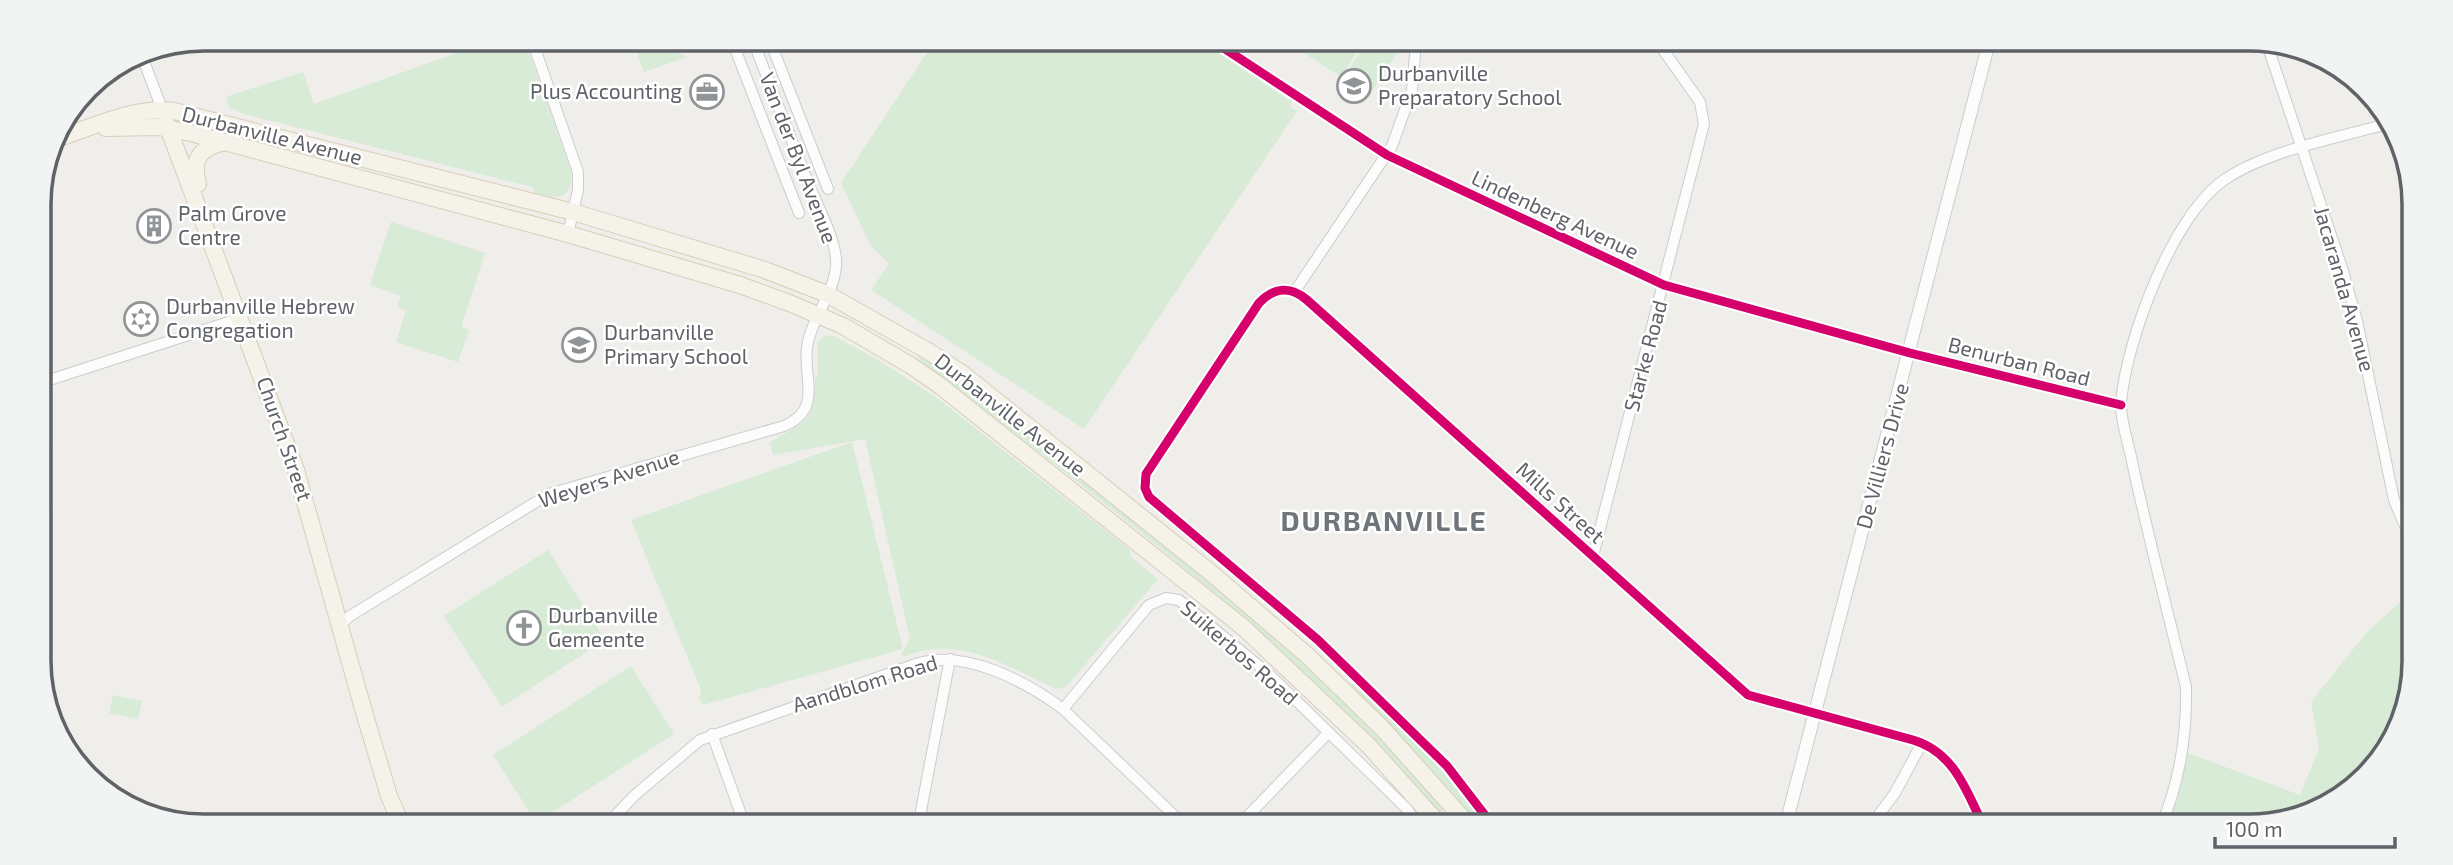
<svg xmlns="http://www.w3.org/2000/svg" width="2453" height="865" font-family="'Exo 2',sans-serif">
  <rect width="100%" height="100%" fill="#efeeea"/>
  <!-- green -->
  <g fill="#d8ebd6">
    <path d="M493,40H523L528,49L571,171C573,200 558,199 536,194L532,187L244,114L230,108L227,103V98L231,95L303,72L314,104Z"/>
    <path d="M632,40H650L660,47L664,40L675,43L672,51L687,57L644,72Z"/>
    <path d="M934,42L1203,43L1292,102L1290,107L1297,111L1084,429L871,290L889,264L871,246L841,183Z"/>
    <path d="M1289,43H1363L1341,77Z"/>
    <path d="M1366,43H1385L1398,52L1369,96L1343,79Z"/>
    <path d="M391,222L485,253L461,327L469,330L458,362L396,342L406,310L397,307L401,296L370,285Z"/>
    <path d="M826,335L834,336L878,360L937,398L1130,550L1131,557L1158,579L1066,687L1057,689C1005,667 962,633 903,657L902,653L910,639L865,439L773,455L769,443C803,421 816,426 815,377L818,376L817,343Z"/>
    <path d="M919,355L972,393L1219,588L1309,667L1349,705L1444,808L1440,813C1295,647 1119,512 944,380L918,358Z"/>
    <path d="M852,442L903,649L703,705L699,700L701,690L631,520Z"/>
    <path d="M548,550L605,640L502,707L444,616Z"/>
    <path d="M2407,596L2406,714L2350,792L2260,826H2167L2180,790L2188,753L2300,795L2319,748L2311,702L2367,632Z"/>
    <path d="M631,666L674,734L542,819H534L493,755Z"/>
    <path d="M1352,682L1438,766L1483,823H1477L1436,775L1350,684Z"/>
    <path d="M113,695L142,701L138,719L109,713Z"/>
  </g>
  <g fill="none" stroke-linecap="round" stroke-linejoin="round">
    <!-- minor casing -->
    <g stroke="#cbcccc" stroke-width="12">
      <g id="minor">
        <path d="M532,40L578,172V190L568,234"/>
        <path d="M732,41L799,213"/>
        <path d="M770,41L828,189"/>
        <path d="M1216,43L1387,155L1664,285L1910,353L2121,405"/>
        <path d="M2268,47L2343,271L2357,321L2394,500L2408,533"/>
        <path d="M140,51L162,109"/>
        <path d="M1295,291L1392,146L1412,90L1416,43"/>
        <path d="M40,383L241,318"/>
        <path d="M1593,556L1704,124L1700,102L1659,44"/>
        <path d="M340,625L350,616L549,494L784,426C823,409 803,379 807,347C811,319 834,294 836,266C838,243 818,207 809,185C790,137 772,89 753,41"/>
        <path d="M1063,709L1149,605L1166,598L1179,600L1270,675L1406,808L1417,823"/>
        <path d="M712,734L743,820"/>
        <path d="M611,820L635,795L700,740L916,664C964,648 1025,681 1063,709L1181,822"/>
        <path d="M919,821L950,659"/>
        <path d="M1242,822L1328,733"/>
        <path d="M1491,823L1447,766L1318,640L1149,497L1145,488L1146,474L1259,303C1274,287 1291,286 1307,300L1748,695L1913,740C1954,752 1966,790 1983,825"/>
        <path d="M1825,823L1829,824"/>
        <path d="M1871,825L1895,793L1922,743"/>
        <path d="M2161,826C2180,781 2187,736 2186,687C2168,613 2149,540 2133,466C2130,448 2120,420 2121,403C2126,341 2173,212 2227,178C2268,151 2339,137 2387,124"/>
      </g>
    </g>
    <!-- tertiary casing -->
    <g stroke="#cbcccc" stroke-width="14">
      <path id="tertiary" d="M1786,824L1988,46"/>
    </g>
    <!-- primary casing -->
    <g stroke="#d7ceb8" stroke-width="18">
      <g id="primary">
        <path d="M166,122L296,470L364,712L389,796L399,819"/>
        <path d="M106,128L158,127L191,133L568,234L740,285L792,304L843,326L910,365L939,385L1244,628L1369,746L1438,823"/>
        <path d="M53,140C91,128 133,106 174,111L573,212L762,269L827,294L928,351L963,374L1210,572L1308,656L1382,728L1467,823"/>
        <path d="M198,184C191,158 201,147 226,142"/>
      </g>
    </g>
    <!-- minor -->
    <use href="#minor" stroke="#fdfcfc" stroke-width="10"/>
    <!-- tertiary -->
    <use href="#tertiary" stroke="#fdfcfc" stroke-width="12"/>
    <!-- primary -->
    <use href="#primary" stroke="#f4f2e9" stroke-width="16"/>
    <!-- cycleway casing -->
    <g stroke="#fff" stroke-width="13">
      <g id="cycleway">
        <path d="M1216,43L1387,155L1664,285L1910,353L2121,405"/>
        <path d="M1491,823L1447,766L1318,640L1149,497L1145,488L1146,474L1259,303C1274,287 1291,286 1307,300L1748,695L1913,740C1954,752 1966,790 1983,825"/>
      </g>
    </g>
    <!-- cycleway -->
    <use href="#cycleway" stroke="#d6006c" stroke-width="9"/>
  </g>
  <!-- icons -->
  <defs>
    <g id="school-ring" transform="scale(1.75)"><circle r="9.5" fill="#fff" stroke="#919496" stroke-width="1.5"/><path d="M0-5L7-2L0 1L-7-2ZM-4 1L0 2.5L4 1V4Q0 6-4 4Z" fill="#919496"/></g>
    <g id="office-ring" transform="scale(1.75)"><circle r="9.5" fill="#fff" stroke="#919496" stroke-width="1.5"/><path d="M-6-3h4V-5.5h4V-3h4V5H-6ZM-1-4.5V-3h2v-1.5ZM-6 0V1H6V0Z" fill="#919496"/></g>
    <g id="building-ring" transform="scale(1.75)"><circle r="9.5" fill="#fff" stroke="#919496" stroke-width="1.5"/><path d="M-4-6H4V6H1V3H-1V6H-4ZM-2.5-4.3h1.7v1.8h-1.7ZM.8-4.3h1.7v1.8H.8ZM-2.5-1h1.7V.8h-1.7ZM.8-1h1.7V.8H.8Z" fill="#919496"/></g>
    <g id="synagogue-ring" transform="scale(1.75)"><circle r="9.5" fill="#fff" stroke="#919496" stroke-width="1.5"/><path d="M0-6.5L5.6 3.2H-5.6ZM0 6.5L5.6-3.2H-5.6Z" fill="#919496"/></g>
    <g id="church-ring" transform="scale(1.75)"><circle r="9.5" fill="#fff" stroke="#919496" stroke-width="1.5"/><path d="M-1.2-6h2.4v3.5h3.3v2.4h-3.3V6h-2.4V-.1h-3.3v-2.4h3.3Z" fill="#919496"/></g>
  </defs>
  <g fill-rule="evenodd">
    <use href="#school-ring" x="1354" y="86"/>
    <use href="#office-ring" x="707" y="92"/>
    <use href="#building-ring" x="154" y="226"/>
    <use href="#synagogue-ring" x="141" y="319"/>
    <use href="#school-ring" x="579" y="345"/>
    <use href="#church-ring" x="524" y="628"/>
  </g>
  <g text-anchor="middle" stroke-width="5" stroke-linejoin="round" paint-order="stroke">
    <!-- poi labels -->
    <g font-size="21" fill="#5f6368" stroke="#fff" text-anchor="start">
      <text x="1378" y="81">Durbanville<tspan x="1378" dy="24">Preparatory School</tspan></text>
      <text x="682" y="99" text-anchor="end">Plus Accounting</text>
      <text x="178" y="221">Palm Grove<tspan x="178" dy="24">Centre</tspan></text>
      <text x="166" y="314">Durbanville Hebrew<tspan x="166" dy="24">Congregation</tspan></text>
      <text x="604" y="340">Durbanville<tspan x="604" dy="24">Primary School</tspan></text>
      <text x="548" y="623">Durbanville<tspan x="548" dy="24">Gemeente</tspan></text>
    </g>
    <!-- street labels -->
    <g font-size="21" fill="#5f6368" stroke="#fff">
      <text transform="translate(272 136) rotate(14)" y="7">Durbanville Avenue</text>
      <text transform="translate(798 158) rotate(69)" y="7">Van der Byl Avenue</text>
      <text transform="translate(1555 215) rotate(25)" y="7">Lindenberg Avenue</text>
      <text transform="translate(2344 289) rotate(74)" y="7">Jacaranda Avenue</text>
      <text transform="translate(1646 356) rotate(-75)" y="7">Starke Road</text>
      <text transform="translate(2019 362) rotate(14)" y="7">Benurban Road</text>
      <text transform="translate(1010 415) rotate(38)" y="7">Durbanville Avenue</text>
      <text transform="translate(284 439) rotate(71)" y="7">Church Street</text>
      <text transform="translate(1883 456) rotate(-75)" y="7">De Villiers Drive</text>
      <text transform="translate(609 479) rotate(-18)" y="7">Weyers Avenue</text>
      <text transform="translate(1560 503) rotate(42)" y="7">Mills Street</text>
      <text transform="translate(1239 653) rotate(41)" y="7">Suikerbos Road</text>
      <text transform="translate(865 684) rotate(-17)" y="7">Aandblom Road</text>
    </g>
    <!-- district labels -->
    <g font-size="28" font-weight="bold" letter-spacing="2" fill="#70757a" stroke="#fff">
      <text x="1384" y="531">DURBANVILLE</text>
    </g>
  </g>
  <!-- crop -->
  <path d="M0 0H2453V865H0ZM204 51H2249A153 153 0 0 1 2402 204V661A153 153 0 0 1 2249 814H204A153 153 0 0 1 51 661V204A153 153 0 0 1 204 51Z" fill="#f2f3f3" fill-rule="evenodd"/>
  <path fill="none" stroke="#5f6368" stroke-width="3.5" d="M204 51H2249A153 153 0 0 1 2402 204V661A153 153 0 0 1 2249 814H204A153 153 0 0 1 51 661V204A153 153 0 0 1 204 51Z"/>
  <!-- scale -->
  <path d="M2215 837v10h180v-10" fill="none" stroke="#5f6368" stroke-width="3.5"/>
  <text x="2226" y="837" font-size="21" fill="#5f6368" stroke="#ffffff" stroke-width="5" paint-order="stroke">100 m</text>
</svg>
